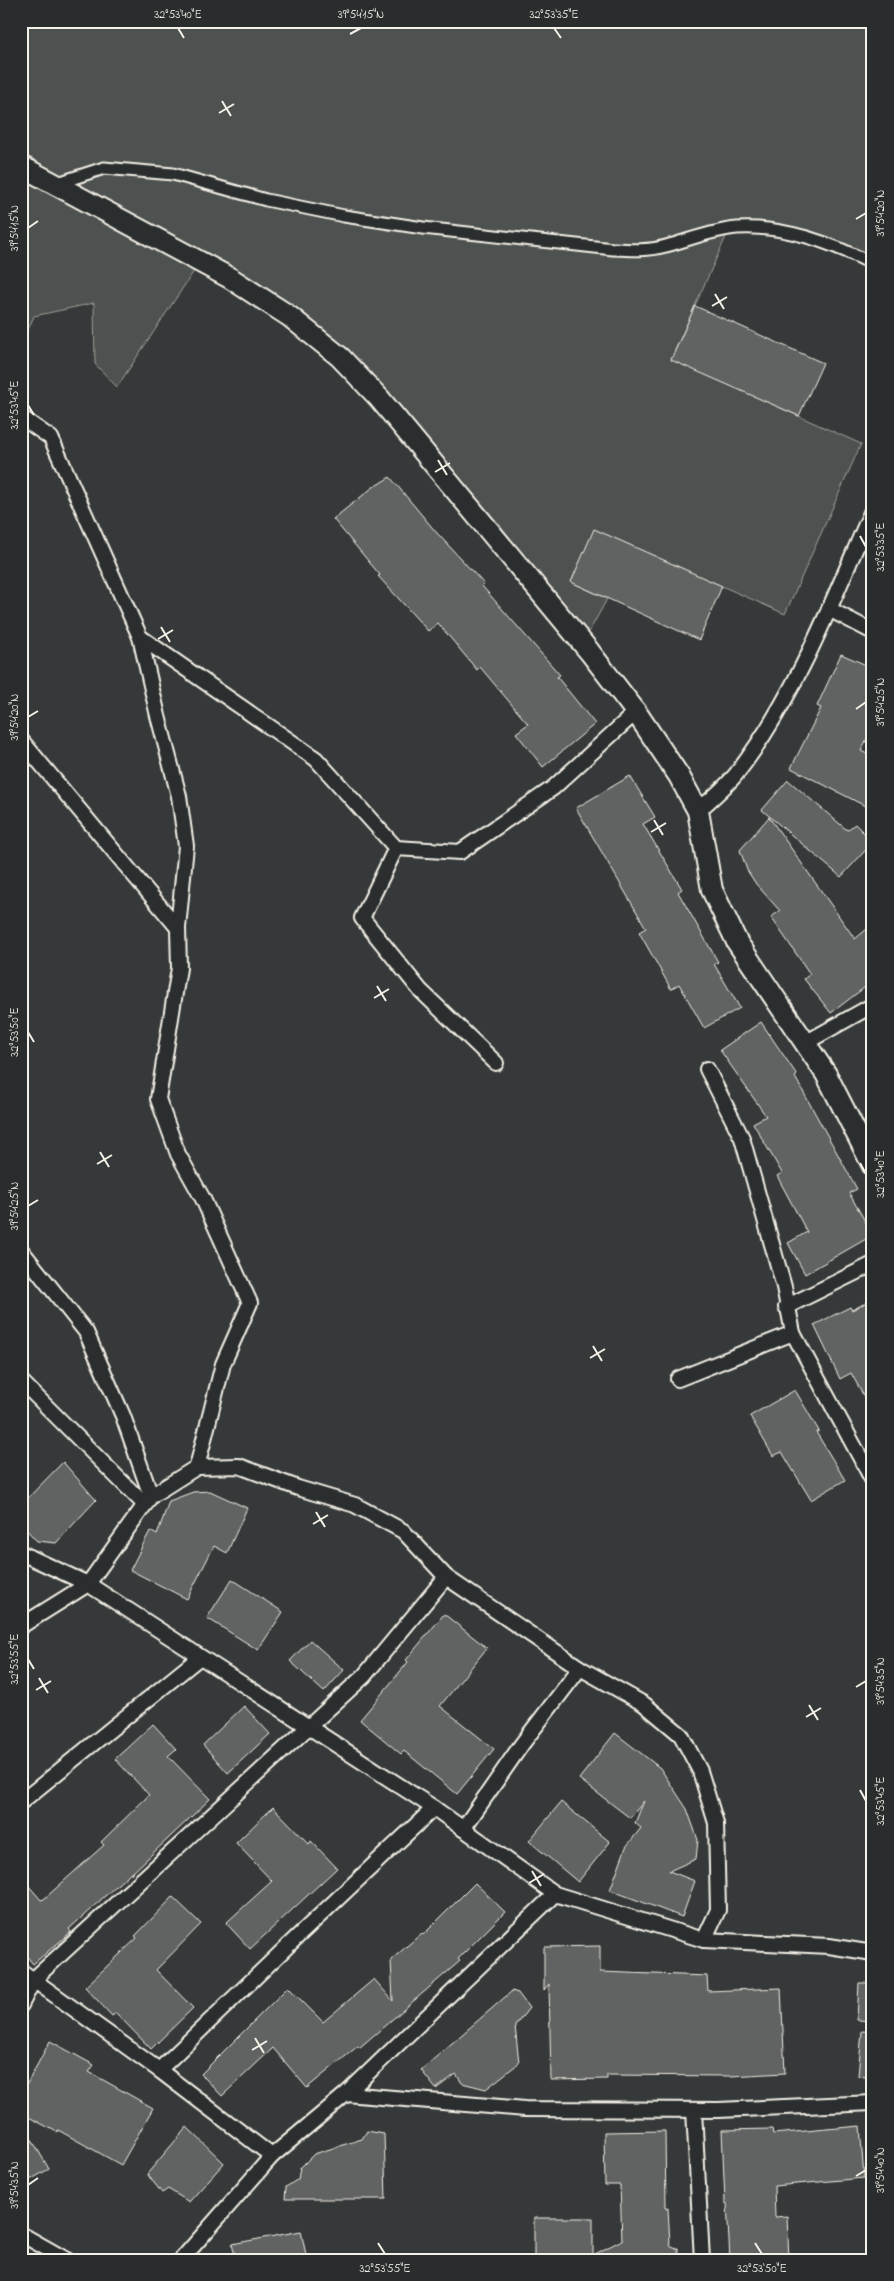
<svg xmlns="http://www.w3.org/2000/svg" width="894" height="2281" font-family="'Indie Flower',sans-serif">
  <rect width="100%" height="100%" fill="#363939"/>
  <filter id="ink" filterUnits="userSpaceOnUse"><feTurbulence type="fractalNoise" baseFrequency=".02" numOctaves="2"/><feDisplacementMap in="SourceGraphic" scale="10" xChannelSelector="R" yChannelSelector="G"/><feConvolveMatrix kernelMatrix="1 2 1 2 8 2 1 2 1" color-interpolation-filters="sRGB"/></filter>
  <g filter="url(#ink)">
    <!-- green -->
    <path fill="#4e514f" stroke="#a1a19c" d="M21,21H873V264L811,238L729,230L671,359L861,444L785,614L595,530L571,582L607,599L583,643L340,357L200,262L117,387L95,364L94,303L34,316L21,346Z"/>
    <!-- building -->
    <g fill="#616362" stroke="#f4f1e8">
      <path d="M695,306L823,363L799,416L671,360Z"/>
      <path d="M390,477L436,532L484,584L482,586L560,675L557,677L595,724L543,767L516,733L528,724L480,667L477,670L438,623L428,631L378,576L380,575L333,519L372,488Z"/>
      <path d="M594,529L722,586L699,640L571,582Z"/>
      <path d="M841,654L873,668V726L861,751L873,757V810L791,768L821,708L817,706Z"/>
      <path d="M630,776L655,817L643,824L682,889L678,892L718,962L714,964L740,1008L704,1028L679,984L671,989L639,932L646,928L576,808Z"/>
      <path d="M788,780L847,830L855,824L873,842L841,877L762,810Z"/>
      <path d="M769,817L855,939L873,924V981L831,1013L804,979L810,974L771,917L780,911L756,884L747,870L740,850Z"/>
      <path d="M761,1022L797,1075L795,1077L857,1189L849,1193L873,1235L805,1274L788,1243L807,1232L777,1176L782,1173L753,1123L766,1116L720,1050Z"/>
      <path d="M873,1299V1413L851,1373L840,1379L814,1325L850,1307L852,1310Z"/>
      <path d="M795,1390L819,1431L816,1432L845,1480L811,1500L782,1452L773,1456L750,1416Z"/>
      <path d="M63,1462L96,1500L56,1543L37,1541L21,1524V1505Z"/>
      <path d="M210,1491L247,1508L227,1553L214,1546L187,1599L130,1570L150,1531L157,1535L169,1501L193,1492Z"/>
      <path d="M232,1579L283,1612L258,1650L207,1618Z"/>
      <path d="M444,1614L487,1648L440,1706L494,1749L457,1794L404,1751L401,1754L360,1720L408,1662L406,1660Z"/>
      <path d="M310,1640L344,1670L324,1692L290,1661Z"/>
      <path d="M244,1706L270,1734L228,1773L203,1745Z"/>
      <path d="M153,1724L176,1749L168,1756L210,1799L131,1874L130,1873L69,1929L71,1932L33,1964L21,1949V1877L41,1900L44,1899L104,1845L101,1842L149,1795L115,1759Z"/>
      <path d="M615,1733L660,1768L687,1809L698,1840L696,1859L669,1871L695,1881L682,1917L610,1890L626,1847L641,1828L635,1823L644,1801L630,1818L579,1779Z"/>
      <path d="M561,1802L610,1842L578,1882L529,1841Z"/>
      <path d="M273,1807L309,1844L311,1841L337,1868L250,1949L226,1923L272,1881L236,1843Z"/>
      <path d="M475,1883L505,1912L458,1959L460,1961L359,2048L358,2046L307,2088L273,2048L222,2096L201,2074L288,1987L323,2022L374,1979L393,2001L391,1960L422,1933L423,1935Z"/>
      <path d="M173,1897L201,1924L156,1970L193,2008L151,2049L116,2013L112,2016L85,1987L137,1938L135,1936Z"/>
      <path d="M600,1946V1972L707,1976L708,1991L781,1988L785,2073L731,2076L607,2075V2079L551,2080L549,1984L544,1990V1947Z"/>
      <path d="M859,1983H873V2021L857,2020Z"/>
      <path d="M512,1991L518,1993L529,2008L515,2026L519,2063L486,2089L462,2083L456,2074L436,2089L421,2070Z"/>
      <path d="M862,2031L873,2032V2078L858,2076Z"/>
      <path d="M50,2041L94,2065L89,2072L153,2108L121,2165L58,2130L57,2132L21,2113V2095Z"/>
      <path d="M21,2121L49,2169L21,2185Z"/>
      <path d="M860,2126L864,2178L774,2186L775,2217L787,2216L789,2260H730L727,2203H725L722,2130L772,2129L773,2134Z"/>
      <path d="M187,2127L224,2163L189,2202L168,2189L162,2193L147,2174Z"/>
      <path d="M367,2131L384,2134L386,2199H285L286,2187L298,2179L300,2168L314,2154L362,2139Z"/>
      <path d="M665,2131L666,2209L668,2208L670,2245L678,2249V2260H534V2218H593V2255L622,2240L620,2185H605L604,2132Z"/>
      <path d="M301,2231L307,2260H236L232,2244Z"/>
    </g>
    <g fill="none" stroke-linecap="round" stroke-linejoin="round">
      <!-- pedestrian casing -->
      <g stroke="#f4f1e8" stroke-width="15">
        <path id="pedestrian" d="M55,184L104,168L173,174L266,200L344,216L423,228L613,249C631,250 648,251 666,246C689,240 713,230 737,228C784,225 831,243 873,264"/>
      </g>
      <!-- minor casing -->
      <g stroke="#f4f1e8" stroke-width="18">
        <g id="minor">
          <path d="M21,417L51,438L140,637L158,716L179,796L186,846L178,928L179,968L158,1099L178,1154L203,1199L250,1303L223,1364L197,1467"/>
          <path d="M829,609L873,632"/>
          <path d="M140,637L316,759L396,848L460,852L553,788L636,712"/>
          <path d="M21,740L178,928"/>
          <path d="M698,811C711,799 726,787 737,773C796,697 834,597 873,508"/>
          <path d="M396,848L362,918L420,990L496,1063"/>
          <path d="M805,1043L873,1005"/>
          <path d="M707,1069L742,1138L784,1287L793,1333L873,1481"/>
          <path d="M21,1250L86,1332L123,1416L151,1496"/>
          <path d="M786,1307L873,1264"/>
          <path d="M678,1379L793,1333"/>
          <path d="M21,1381L145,1505"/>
          <path d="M21,1553L88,1584L434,1808L555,1894L704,1940L829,1946L873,1953"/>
          <path d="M21,1626L88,1584L151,1496L197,1467L239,1466L298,1488L355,1505L403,1531L446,1577L580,1668L644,1704L681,1735L700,1771L716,1823L718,1910L704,1940"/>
          <path d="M21,1802L200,1657"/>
          <path d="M463,1829L522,1744L580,1668"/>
          <path d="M21,1971L159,2070L272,2156"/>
          <path d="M21,2005L34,1979L364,1676L446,1577"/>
          <path d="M159,2070L297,1937L434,1808"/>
          <path d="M346,2094L525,2109L718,2110L873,2103"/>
          <path d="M694,2110L702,2260"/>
          <path d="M21,2234L67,2260"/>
          <path d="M181,2260L272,2156L346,2094L555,1894"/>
        </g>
      </g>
      <!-- secondary casing -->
      <g stroke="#f4f1e8" stroke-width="24">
        <path id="secondary" d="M21,166L230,278L289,316L340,357L379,398L589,651L636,712L679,776L698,811L712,890L737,942L826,1074L873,1166"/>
      </g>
      <!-- pedestrian -->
      <use href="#pedestrian" stroke="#2a2d2e" stroke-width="11"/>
      <!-- minor -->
      <use href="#minor" stroke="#2a2d2e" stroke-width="14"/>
      <!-- secondary -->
      <use href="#secondary" stroke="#2a2d2e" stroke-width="20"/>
    </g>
  </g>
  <!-- ticks -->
  <path fill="none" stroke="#f4f1e8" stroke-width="2" d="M178,28L184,38M554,28L561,38M350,34L361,28M222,101L231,116M219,113L234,104M856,219L866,213M28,228L38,221M715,294L724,309M712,306L727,297M28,405L34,415M438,460L447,475M435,472L450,463M860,536L866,547M161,627L170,642M158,639L173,630M856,709L866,702M28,717L38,711M654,820L663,835M651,832L666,823M377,986L386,1001M374,998L389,989M28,1032L34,1042M100,1152L109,1167M860,1163L866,1174M97,1164L112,1155M28,1206L38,1200M593,1346L602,1361M590,1358L605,1349M316,1512L325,1527M313,1524L328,1515M28,1659L34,1669M39,1678L48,1693M856,1687L866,1681M36,1690L51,1681M809,1705L818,1720M806,1717L821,1708M860,1790L866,1801M532,1871L541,1886M529,1883L544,1874M255,2038L264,2053M252,2050L267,2041M856,2176L866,2170M28,2185L38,2178M378,2243L385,2254M755,2243L762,2254"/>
  <!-- margin -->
  <rect width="894" height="2281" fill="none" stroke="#2a2d2e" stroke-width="55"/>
  <rect x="28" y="28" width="838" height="2226" fill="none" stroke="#f4f1e8" stroke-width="2"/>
  <g font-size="12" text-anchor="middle" fill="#f4f1e8">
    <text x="178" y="18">32°53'40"E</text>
    <text x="361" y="18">39°54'15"N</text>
    <text x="554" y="18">32°53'35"E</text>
    <text transform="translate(880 213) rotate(-90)" y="4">39°54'20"N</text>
    <text transform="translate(14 228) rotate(-90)" y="4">39°54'15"N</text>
    <text transform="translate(14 405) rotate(-90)" y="4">32°53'45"E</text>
    <text transform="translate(880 547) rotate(-90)" y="4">32°53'35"E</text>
    <text transform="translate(880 702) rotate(-90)" y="4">39°54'25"N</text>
    <text transform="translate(14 717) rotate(-90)" y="4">39°54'20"N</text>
    <text transform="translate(14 1032) rotate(-90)" y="4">32°53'50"E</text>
    <text transform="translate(880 1174) rotate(-90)" y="4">32°53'40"E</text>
    <text transform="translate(14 1206) rotate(-90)" y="4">39°54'25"N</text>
    <text transform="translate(14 1659) rotate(-90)" y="4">32°53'55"E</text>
    <text transform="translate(880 1681) rotate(-90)" y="4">39°54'35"N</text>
    <text transform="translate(880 1801) rotate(-90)" y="4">32°53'45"E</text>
    <text transform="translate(880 2170) rotate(-90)" y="4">39°54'40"N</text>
    <text transform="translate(14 2185) rotate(-90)" y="4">39°54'35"N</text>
    <text x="385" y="2272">32°53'55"E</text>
    <text x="762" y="2272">32°53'50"E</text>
  </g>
</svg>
